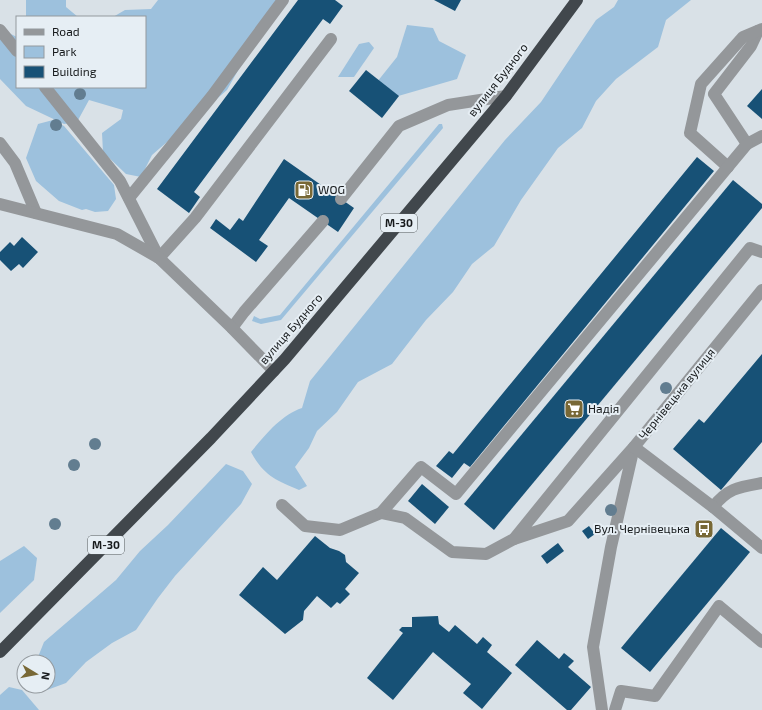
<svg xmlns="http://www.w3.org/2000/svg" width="762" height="710" font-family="'Exo 2',sans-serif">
  <rect width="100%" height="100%" fill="#d9e1e7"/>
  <!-- green -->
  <g fill="#9dc1dd">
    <path d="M26,0H66V7L78,17H26Z"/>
    <path d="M158,0H280L273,8L227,90L152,155L141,177L126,174L103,152L102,133L121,119L123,110L89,100L77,122L64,124L26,106L0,79V29L17,37V87H145V17H113L125,10L151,9Z"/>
    <path d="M618,0H691L666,20L658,47L616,79L596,101L582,128L558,148L521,200L494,246L472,264L453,292L426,320L392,364L358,382L337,412L317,431L309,448L295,467L307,486L299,490C276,480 264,476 251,452C265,435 281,415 302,408L310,381L332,354L505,140L541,102L596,20L614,7Z"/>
    <path d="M407,25L433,28L439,41L466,55L457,79L381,101L377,82L397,57Z"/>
    <path d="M369,42L374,48L354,77H338L359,44Z"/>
    <path d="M53,120L64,126L114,185L116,199L108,211L95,212L86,209L82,210L59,201L36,181L26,158L38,124Z"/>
    <path d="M439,124H442L443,128L281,320L261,324L252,321L254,316L260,319L280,315Z"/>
    <path d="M226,464L243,471L252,484L241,504L175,576L158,598L136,630L112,643L86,662L66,683L47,690L45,686H48V662H36L44,642L116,580L140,551L168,525Z"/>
    <path d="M24,546L37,558L34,580L0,613V561Z"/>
    <path d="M9,687L22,690L39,710H0V695Z"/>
  </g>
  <!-- building -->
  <g fill="#175176">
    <path d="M298,0H335L343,6L330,24L323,19L194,192L200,197L189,213L157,189Z"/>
    <path d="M434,0H461L455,11Z"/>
    <path d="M366,70L399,96L382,118L349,91Z"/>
    <path d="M762,89V119L747,106Z"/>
    <path d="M697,157L714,171L470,467L464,463L452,478L436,466L449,451L453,454Z"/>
    <path d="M284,159L354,208L338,232L289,198L259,240L268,246L256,262L210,228L216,219L230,230L239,218L243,221Z"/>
    <path d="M733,180L762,204V208L494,530L464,504Z"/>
    <path d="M22,237L38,252L23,268L19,264L11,271L0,260V252L10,242L14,246Z"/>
    <path d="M762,354V442L721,490L673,449L699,419L704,423Z"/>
    <path d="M422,484L449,507L435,524L408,501Z"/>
    <path d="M589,526L595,534L588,539L582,531Z"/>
    <path d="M721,528L750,552L650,672L621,648Z"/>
    <path d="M315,536L330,548L339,551L345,555L346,562L359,573L345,589L350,594L340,604L337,602L331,608L317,596L304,611L303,620L285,634L239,595L263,567L277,580Z"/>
    <path d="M558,543L564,551L547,564L541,556Z"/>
    <path d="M438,616L439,624L449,632L455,625L477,644L483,637L492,645L487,652L512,673L482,709L463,693L471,684L433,652L393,700L367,678L403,633L399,630L402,627H412V617Z"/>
    <path d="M537,640L559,659L564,653L574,661L568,667L591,687L571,710H567L515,665Z"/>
  </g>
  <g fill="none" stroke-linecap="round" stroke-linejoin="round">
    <!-- lane -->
    <g stroke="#94979a" stroke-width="12">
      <path d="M758,31L751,46L714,94L747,144L762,136"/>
      <path d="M0,143L15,163L36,213"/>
      <path d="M728,167L690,133L701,84L743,37L762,29"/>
      <path d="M129,198L212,96L283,0"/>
      <path d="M341,199L399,126L448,105L506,96"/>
      <path d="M159,258L195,218L331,39"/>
      <path d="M232,328L244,312L323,221"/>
      <path d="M282,505L305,526L340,530L381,513L405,518L452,552L486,554L514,539"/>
      <path d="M713,507C728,488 739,487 762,483"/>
      <path d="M381,513L421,467L456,494L747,144"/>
      <path d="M602,710L593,647L611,547L634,447L568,521L514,539L750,248L762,252"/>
      <path d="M615,710L621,691L655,696L719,606L762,642"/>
    </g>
    <!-- street -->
    <g stroke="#94979a" stroke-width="12">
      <path d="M0,30L17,51"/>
      <path d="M45,87L120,181L159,258"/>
      <path d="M0,204L117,234L159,258L232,328L274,371"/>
      <path d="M762,290L634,447L713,507L762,548"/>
    </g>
    <!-- highway -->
    <path stroke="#41474c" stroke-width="12" d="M0,652L211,438L285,359L506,96L577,0"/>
  </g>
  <!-- trees -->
  <g fill="#627d90">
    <circle cx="80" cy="94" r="6"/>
    <circle cx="56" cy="125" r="6"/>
    <circle cx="666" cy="388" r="6"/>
    <circle cx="95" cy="444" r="6"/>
    <circle cx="74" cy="465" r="6"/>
    <circle cx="611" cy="510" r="6"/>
    <circle cx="55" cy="524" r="6"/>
  </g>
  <!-- icons -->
  <defs>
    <g id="fuel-square" transform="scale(1)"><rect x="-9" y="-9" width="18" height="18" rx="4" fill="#786836" stroke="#e6eef4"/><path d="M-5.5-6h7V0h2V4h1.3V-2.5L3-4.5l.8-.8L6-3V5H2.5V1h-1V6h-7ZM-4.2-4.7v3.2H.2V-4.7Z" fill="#fff"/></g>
    <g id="supermarket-square" transform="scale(1)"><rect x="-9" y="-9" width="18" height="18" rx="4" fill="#786836" stroke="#e6eef4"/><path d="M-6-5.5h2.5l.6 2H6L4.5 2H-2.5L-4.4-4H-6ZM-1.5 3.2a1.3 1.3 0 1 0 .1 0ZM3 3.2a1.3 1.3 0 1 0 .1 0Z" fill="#fff"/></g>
    <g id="bus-square" transform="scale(1)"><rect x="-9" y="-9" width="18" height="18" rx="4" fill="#786836" stroke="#e6eef4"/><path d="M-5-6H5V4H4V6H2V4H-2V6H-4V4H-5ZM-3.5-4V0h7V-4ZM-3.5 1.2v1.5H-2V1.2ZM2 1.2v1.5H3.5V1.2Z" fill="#fff"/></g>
  </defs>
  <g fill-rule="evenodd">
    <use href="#fuel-square" x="304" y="190"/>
    <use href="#supermarket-square" x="574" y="409"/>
    <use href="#bus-square" x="704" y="529"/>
  </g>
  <g text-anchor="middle" stroke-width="4" stroke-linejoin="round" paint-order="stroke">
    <!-- shield labels -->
    <g fill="#e6eef4" stroke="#555a5d" stroke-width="1">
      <rect x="381" y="214" width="36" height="18" rx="3"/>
      <rect x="88" y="536" width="36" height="18" rx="3"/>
    </g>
    <g font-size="11" font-weight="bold" fill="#171a1c">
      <text x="399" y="227">М-30</text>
      <text x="106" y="549">М-30</text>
    </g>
    <!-- street labels -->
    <g font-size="12" fill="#171a1c" stroke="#e6eef4">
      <text transform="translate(498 80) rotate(-52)" y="4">вулиця Будного</text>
      <text transform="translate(291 329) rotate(-49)" y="4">вулиця Будного</text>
      <text transform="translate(677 394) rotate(-51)" y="4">Чернівецька вулиця</text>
    </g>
    <!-- poi labels -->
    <g font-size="12" fill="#171a1c" stroke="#e6eef4" text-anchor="start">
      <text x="318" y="194">WOG</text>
      <text x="588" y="413">Надія</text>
      <text x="690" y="533" text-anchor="end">Вул. Чернівецька</text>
    </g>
  </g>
  <!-- legend -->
  <rect x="16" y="16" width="130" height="72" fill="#e6eef4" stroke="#93999e"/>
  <rect x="24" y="29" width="20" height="6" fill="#94979a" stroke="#93999e"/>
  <text x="52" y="36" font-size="12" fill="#171a1c">Road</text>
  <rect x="24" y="46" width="20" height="12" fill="#9dc1dd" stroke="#93999e"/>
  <text x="52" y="56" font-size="12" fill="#171a1c">Park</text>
  <rect x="24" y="66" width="20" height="12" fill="#175176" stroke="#93999e"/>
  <text x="52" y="76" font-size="12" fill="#171a1c">Building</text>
  <!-- north arrow -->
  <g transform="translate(36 674) rotate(100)"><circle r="19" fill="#e6eef4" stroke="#93999e"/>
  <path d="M0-3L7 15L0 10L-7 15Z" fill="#786836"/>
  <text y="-6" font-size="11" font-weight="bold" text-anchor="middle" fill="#171a1c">N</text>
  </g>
</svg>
